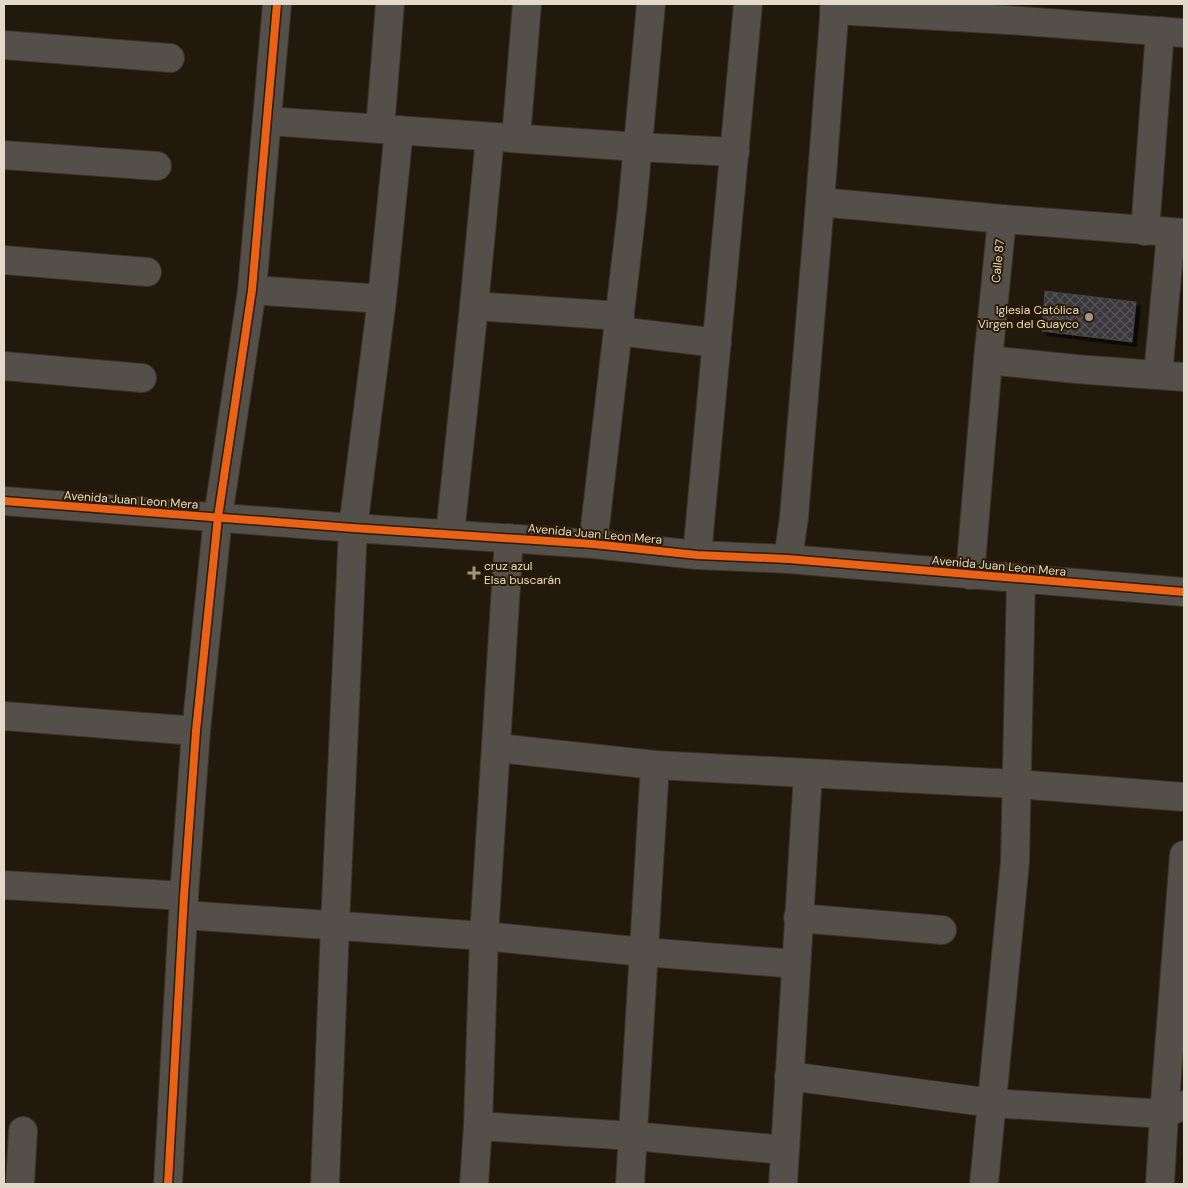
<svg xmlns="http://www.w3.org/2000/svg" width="1188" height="1188" font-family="'DM Sans',sans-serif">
  <defs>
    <pattern id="building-cross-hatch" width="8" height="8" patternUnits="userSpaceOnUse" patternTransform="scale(1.25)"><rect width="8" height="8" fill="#3b383c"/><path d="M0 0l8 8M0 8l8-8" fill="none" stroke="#575457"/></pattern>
    <filter id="shadow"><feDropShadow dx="4.5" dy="4.5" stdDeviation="0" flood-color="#0009"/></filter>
  </defs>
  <rect width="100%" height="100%" fill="#21190b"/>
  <!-- building -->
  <path fill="url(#building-cross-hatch)" stroke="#454343" filter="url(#shadow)" d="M1045,291L1136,302L1132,342L1042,331Z"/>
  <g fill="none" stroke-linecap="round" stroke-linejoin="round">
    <!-- minor casing -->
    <g stroke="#3a3327" stroke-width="30">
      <g id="minor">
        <path d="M834,10L1009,20L1184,33"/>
        <path d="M4,45L170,58"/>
        <path d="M267,121L638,147L735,152"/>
        <path d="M380,129L390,4"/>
        <path d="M516,138L527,4"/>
        <path d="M4,155L157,166"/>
        <path d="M820,202L1002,219L988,360L970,575"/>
        <path d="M1002,219L1184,233"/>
        <path d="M1145,231L1160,31"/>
        <path d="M4,260L147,272"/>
        <path d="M252,290L382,299"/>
        <path d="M474,306L620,316"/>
        <path d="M618,331L717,343"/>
        <path d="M988,360L1076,369L1184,377"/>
        <path d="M4,366L142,378"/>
        <path d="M1158,375L1171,233"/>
        <path d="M4,501L353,528L593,544L697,555L788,559L1184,592"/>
        <path d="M450,534L474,306L490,137"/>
        <path d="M593,544L632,209L651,4"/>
        <path d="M697,555L748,4"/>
        <path d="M788,559L794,517L820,202L835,4"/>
        <path d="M4,716L196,731"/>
        <path d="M497,748L655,765L1016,784L1184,797"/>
        <path d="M4,885L184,896"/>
        <path d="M184,915L484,936L644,952L796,964"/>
        <path d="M798,918L942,930"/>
        <path d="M789,1076L992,1103L1164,1114L1184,1105"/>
        <path d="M478,1126L633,1136L785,1150"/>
        <path d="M20,1184L23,1131"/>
        <path d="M168,1184L184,896L196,731L218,517L252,290L277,4"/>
        <path d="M325,1184L335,925L353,528L382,299L399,130"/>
        <path d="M474,1184L478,1126L484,936L509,538"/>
        <path d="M630,1184L655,765"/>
        <path d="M783,1184L808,773"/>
        <path d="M984,1184L1015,862L1021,579"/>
        <path d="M1160,1184L1164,1114L1184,855"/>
      </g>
    </g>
    <!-- minor -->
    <use href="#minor" stroke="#544f49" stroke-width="28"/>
    <!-- cycleway casing -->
    <g stroke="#2a1b02" stroke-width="11">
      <g id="cycleway">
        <path d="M4,501L353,528L593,544L697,555L788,559L1184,592"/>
        <path d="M168,1184L184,896L196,731L218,517L252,290L277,4"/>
      </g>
    </g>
    <!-- cycleway -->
    <use href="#cycleway" stroke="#ea6118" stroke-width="8"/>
  </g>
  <!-- markers -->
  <g fill="#9f9687" stroke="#2a1b02" stroke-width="2">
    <circle cx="1089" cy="317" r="5"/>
    <path d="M471.5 565.5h5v5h5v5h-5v5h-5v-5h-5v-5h5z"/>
  </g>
  <g text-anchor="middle" stroke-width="4" stroke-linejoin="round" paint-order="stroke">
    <!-- street labels -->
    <g font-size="12" fill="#e3d9ca" stroke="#2a1b02">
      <text transform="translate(998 261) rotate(-84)" y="4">Calle 87</text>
      <text transform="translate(131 500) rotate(4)" y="4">Avenida Juan Leon Mera</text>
      <text transform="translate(595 534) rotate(5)" y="4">Avenida Juan Leon Mera</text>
      <text transform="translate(999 566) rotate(5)" y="4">Avenida Juan Leon Mera</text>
    </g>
    <!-- poi labels -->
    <g font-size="12" fill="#e3d9ca" stroke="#2a1b02" text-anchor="end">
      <text x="1079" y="314">Iglesia Católica<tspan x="1079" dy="14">Virgen del Guayco</tspan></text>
      <text x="484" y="570" text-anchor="start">cruz azul<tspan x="484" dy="14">Elsa buscarán</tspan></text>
    </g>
  </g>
  <!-- border -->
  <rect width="1188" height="1188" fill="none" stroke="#e3d9ca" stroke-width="10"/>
</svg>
